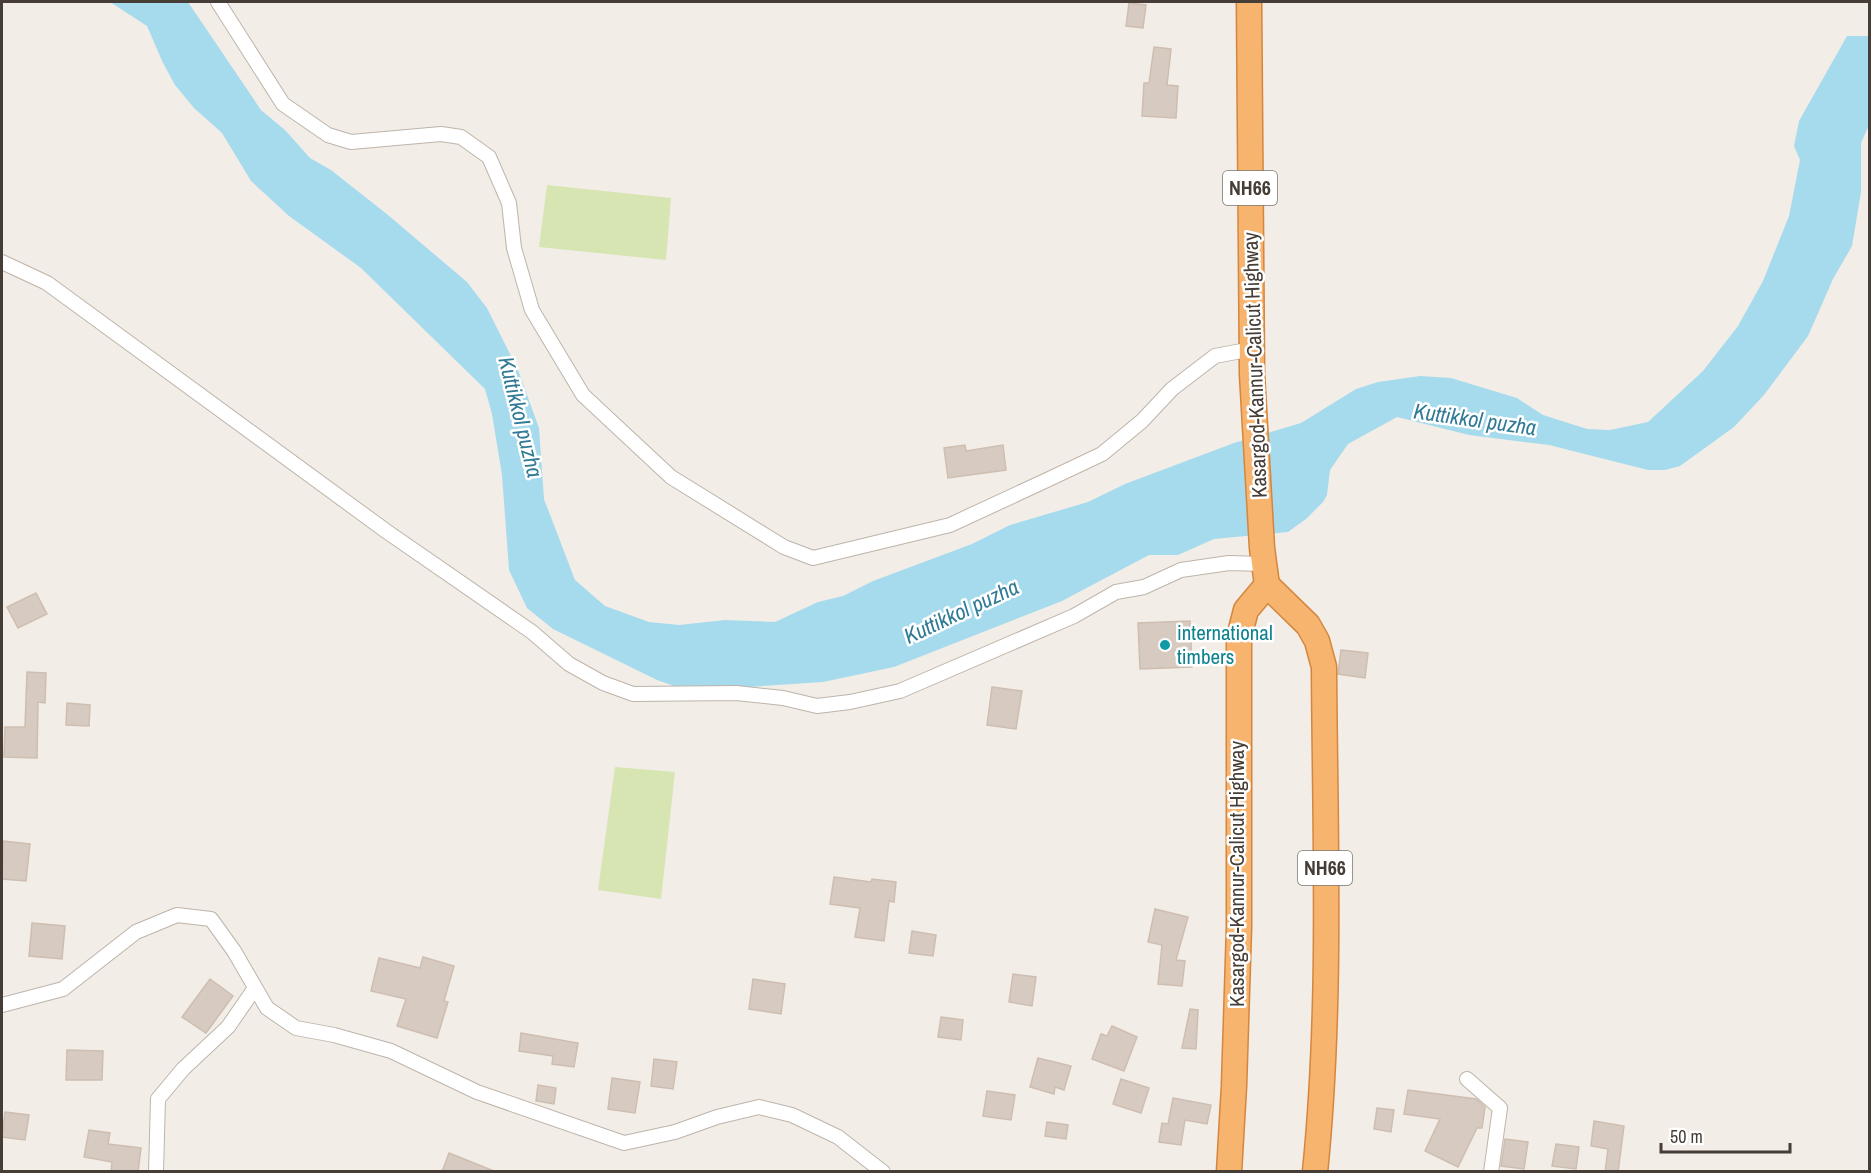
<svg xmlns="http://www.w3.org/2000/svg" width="1871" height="1173" font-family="'Archivo Narrow',sans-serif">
  <rect width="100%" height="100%" fill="#f3ede7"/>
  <!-- green -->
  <g fill="#d6e5b2">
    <path d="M547,185L671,198L666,260L539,247Z"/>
    <path d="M615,767L675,772L661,899L598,890Z"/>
  </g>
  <!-- water -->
  <path fill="#a6dbed" d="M110,2H188L261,110L285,130L310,158L331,170L388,215L467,282L487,308L518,370L539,428L544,499L575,580L605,606L649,622L679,625L725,620L775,622L818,602L843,596L873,581L972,544L1010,525L1088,502L1125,484L1234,443L1301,423L1356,389L1378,382L1420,376L1451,378L1517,398L1543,415L1587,429L1610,430L1648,422L1703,371L1738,326L1763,281L1789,216L1800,160L1794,146L1799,121L1847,36H1869V125L1861,143V192L1852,246L1833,279L1808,336L1764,395L1734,427L1680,466L1665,470H1648L1549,445L1469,435L1397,417L1348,444L1330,470L1327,495L1323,502L1306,519L1288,532L1214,539L1178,555H1149L1062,601L894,667L823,682L704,690L680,688L657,680L553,629L527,608L509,570L502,475L492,414L485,389L361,268L289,216L251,181L222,133L194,108L175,85L163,63L147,26Z"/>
  <!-- building -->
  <g fill="#d7cac0" stroke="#cebeb1" stroke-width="1.5">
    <path d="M1129,3L1146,5L1143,28L1126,26Z"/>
    <path d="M1154,47L1171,49L1167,85L1178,86L1176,118L1142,116L1144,83H1149Z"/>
    <path d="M965,445L966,451L1003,445L1006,470L948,478L944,448Z"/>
    <path d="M36,593L47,614L18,628L7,607Z"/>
    <path d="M1190,621L1192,667L1140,669L1138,623Z"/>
    <path d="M1341,650L1368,653L1365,678L1338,674Z"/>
    <path d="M27,672L46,673L45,703L38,702L37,758L4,757L5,727H25Z"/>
    <path d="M992,687L1022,691L1016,729L987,725Z"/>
    <path d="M67,703L90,705L89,726L66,725Z"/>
    <path d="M3,841L30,844L26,881L2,879Z"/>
    <path d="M834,877L871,882L872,879L896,882L894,902L889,901L884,941L855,937L860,908L830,904Z"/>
    <path d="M1155,909L1188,917L1176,960L1185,961L1182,986L1158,984L1162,945L1148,942Z"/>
    <path d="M32,923L65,926L62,959L29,956Z"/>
    <path d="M912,931L936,935L933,956L909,953Z"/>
    <path d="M423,957L454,966L444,1001L448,1002L437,1038L397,1026L406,999L371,991L379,958L420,968Z"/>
    <path d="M1013,974L1036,977L1032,1006L1009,1002Z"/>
    <path d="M210,979L233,996L206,1033L182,1017Z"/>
    <path d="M753,979L785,984L781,1014L749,1009Z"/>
    <path d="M1190,1009L1198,1010L1196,1049L1182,1048Z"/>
    <path d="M941,1017L963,1020L961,1040L938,1037Z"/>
    <path d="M1112,1026L1137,1037L1124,1071L1092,1059L1101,1034L1107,1036Z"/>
    <path d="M521,1033L578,1043L574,1067L552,1064L553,1056L519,1051Z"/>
    <path d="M67,1050L103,1051L102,1080H66Z"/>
    <path d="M1038,1058L1071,1066L1064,1090L1055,1087L1054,1094L1030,1087Z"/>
    <path d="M654,1059L677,1062L673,1089L651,1086Z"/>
    <path d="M612,1078L640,1082L635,1113L608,1109Z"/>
    <path d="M1121,1079L1149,1088L1141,1113L1113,1104Z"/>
    <path d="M538,1085L556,1088L554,1104L536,1101Z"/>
    <path d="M1408,1090L1476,1099L1485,1107L1482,1128H1477L1458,1167L1425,1151L1440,1119L1404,1114Z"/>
    <path d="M987,1091L1015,1095L1011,1120L983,1116Z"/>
    <path d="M1173,1098L1211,1105L1207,1124L1185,1120L1181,1145L1159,1142L1162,1123L1168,1124Z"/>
    <path d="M1377,1108L1394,1110L1391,1132L1374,1129Z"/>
    <path d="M5,1112L29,1115L25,1140L2,1137Z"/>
    <path d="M1594,1121L1624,1126L1618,1172H1605L1608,1149L1591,1146Z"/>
    <path d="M1047,1122L1068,1125L1066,1139L1045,1136Z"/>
    <path d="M89,1130L110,1133L108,1144L141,1148L138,1172H111L112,1162L84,1157Z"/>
    <path d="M1505,1139L1528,1142L1524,1169L1501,1166Z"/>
    <path d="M1556,1144L1579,1147L1576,1169L1552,1166Z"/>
    <path d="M449,1153L494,1171V1172H442Z"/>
  </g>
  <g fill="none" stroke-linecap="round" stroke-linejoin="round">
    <!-- street casing -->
    <g stroke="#beb4aa" stroke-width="16">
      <g id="street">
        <path d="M218,2L283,104L328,135L351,142L441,134L461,137L489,157L509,203L514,248L532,310L583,395L671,477L784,547L813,558L950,525L1047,480L1102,454L1142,421L1172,389L1215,356L1252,349"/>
        <path d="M2,262L47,283L386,531L532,632L569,664L603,683L633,694L736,693L783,698L817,706L850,702L900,691L1074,616L1116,592L1144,587L1181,570L1229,563L1264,564"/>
        <path d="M2,1005L63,989L136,932L177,915L211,919L234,951L267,1008L296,1028L334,1035L391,1051L477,1092L624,1143L675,1132L717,1117L759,1107L792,1115L838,1137L883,1172"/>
        <path d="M1467,1079L1500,1108L1491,1172"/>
        <path d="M156,1172L158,1099L183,1069L228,1027L255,988"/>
      </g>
    </g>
    <!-- highway casing -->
    <g stroke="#d5863e" stroke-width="27">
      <g id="highway">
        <path d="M1249,2L1252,374L1262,548L1267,585L1308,625L1317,641L1324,667C1325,834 1332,1005 1315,1172"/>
        <path d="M1229,1172L1234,1086L1239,927V637L1246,610L1267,585"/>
      </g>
    </g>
    <!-- street -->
    <use href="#street" stroke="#fff" stroke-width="14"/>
    <!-- highway -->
    <use href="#highway" stroke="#f6b46e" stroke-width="24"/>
  </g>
  <!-- markers -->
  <circle fill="#0f9aa8" stroke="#fff" stroke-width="2" cx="1165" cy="645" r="6"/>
  <g text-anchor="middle" stroke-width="5" stroke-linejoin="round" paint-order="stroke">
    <!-- shield labels -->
    <g fill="#fff" stroke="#7d7772" stroke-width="1.5">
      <rect x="1223" y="171" width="54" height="34" rx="4.5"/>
      <rect x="1298" y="851" width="54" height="34" rx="4.5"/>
    </g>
    <g font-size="20" font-weight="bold" fill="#453d36">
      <text x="1250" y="195">NH66</text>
      <text x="1325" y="875">NH66</text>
    </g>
    <!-- street labels -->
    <g font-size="21" fill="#453d36" stroke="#fff">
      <text transform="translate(1255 365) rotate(-92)" y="7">Kasargod-Kannur-Calicut Highway</text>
      <text transform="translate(1237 874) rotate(-90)" y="7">Kasargod-Kannur-Calicut Highway</text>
    </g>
    <!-- culture labels -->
    <g font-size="21" fill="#0d838f" stroke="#fff" text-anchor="start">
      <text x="1177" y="640">international<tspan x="1177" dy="24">timbers</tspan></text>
    </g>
    <!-- water labels -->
    <g font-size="22" font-style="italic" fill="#307a95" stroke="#fff">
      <text transform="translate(521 417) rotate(76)" y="8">Kuttikkol puzha</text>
      <text transform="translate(1475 419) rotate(8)" y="8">Kuttikkol puzha</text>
      <text transform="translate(961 611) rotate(-25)" y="8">Kuttikkol puzha</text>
    </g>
  </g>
  <!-- border -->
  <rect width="1871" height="1173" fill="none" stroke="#453d36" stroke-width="6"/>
  <!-- scale -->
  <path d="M1661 1143v9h129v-9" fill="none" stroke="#453d36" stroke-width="3"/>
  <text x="1670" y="1143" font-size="18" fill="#453d36" stroke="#ffffff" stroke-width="4.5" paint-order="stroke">50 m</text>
</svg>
